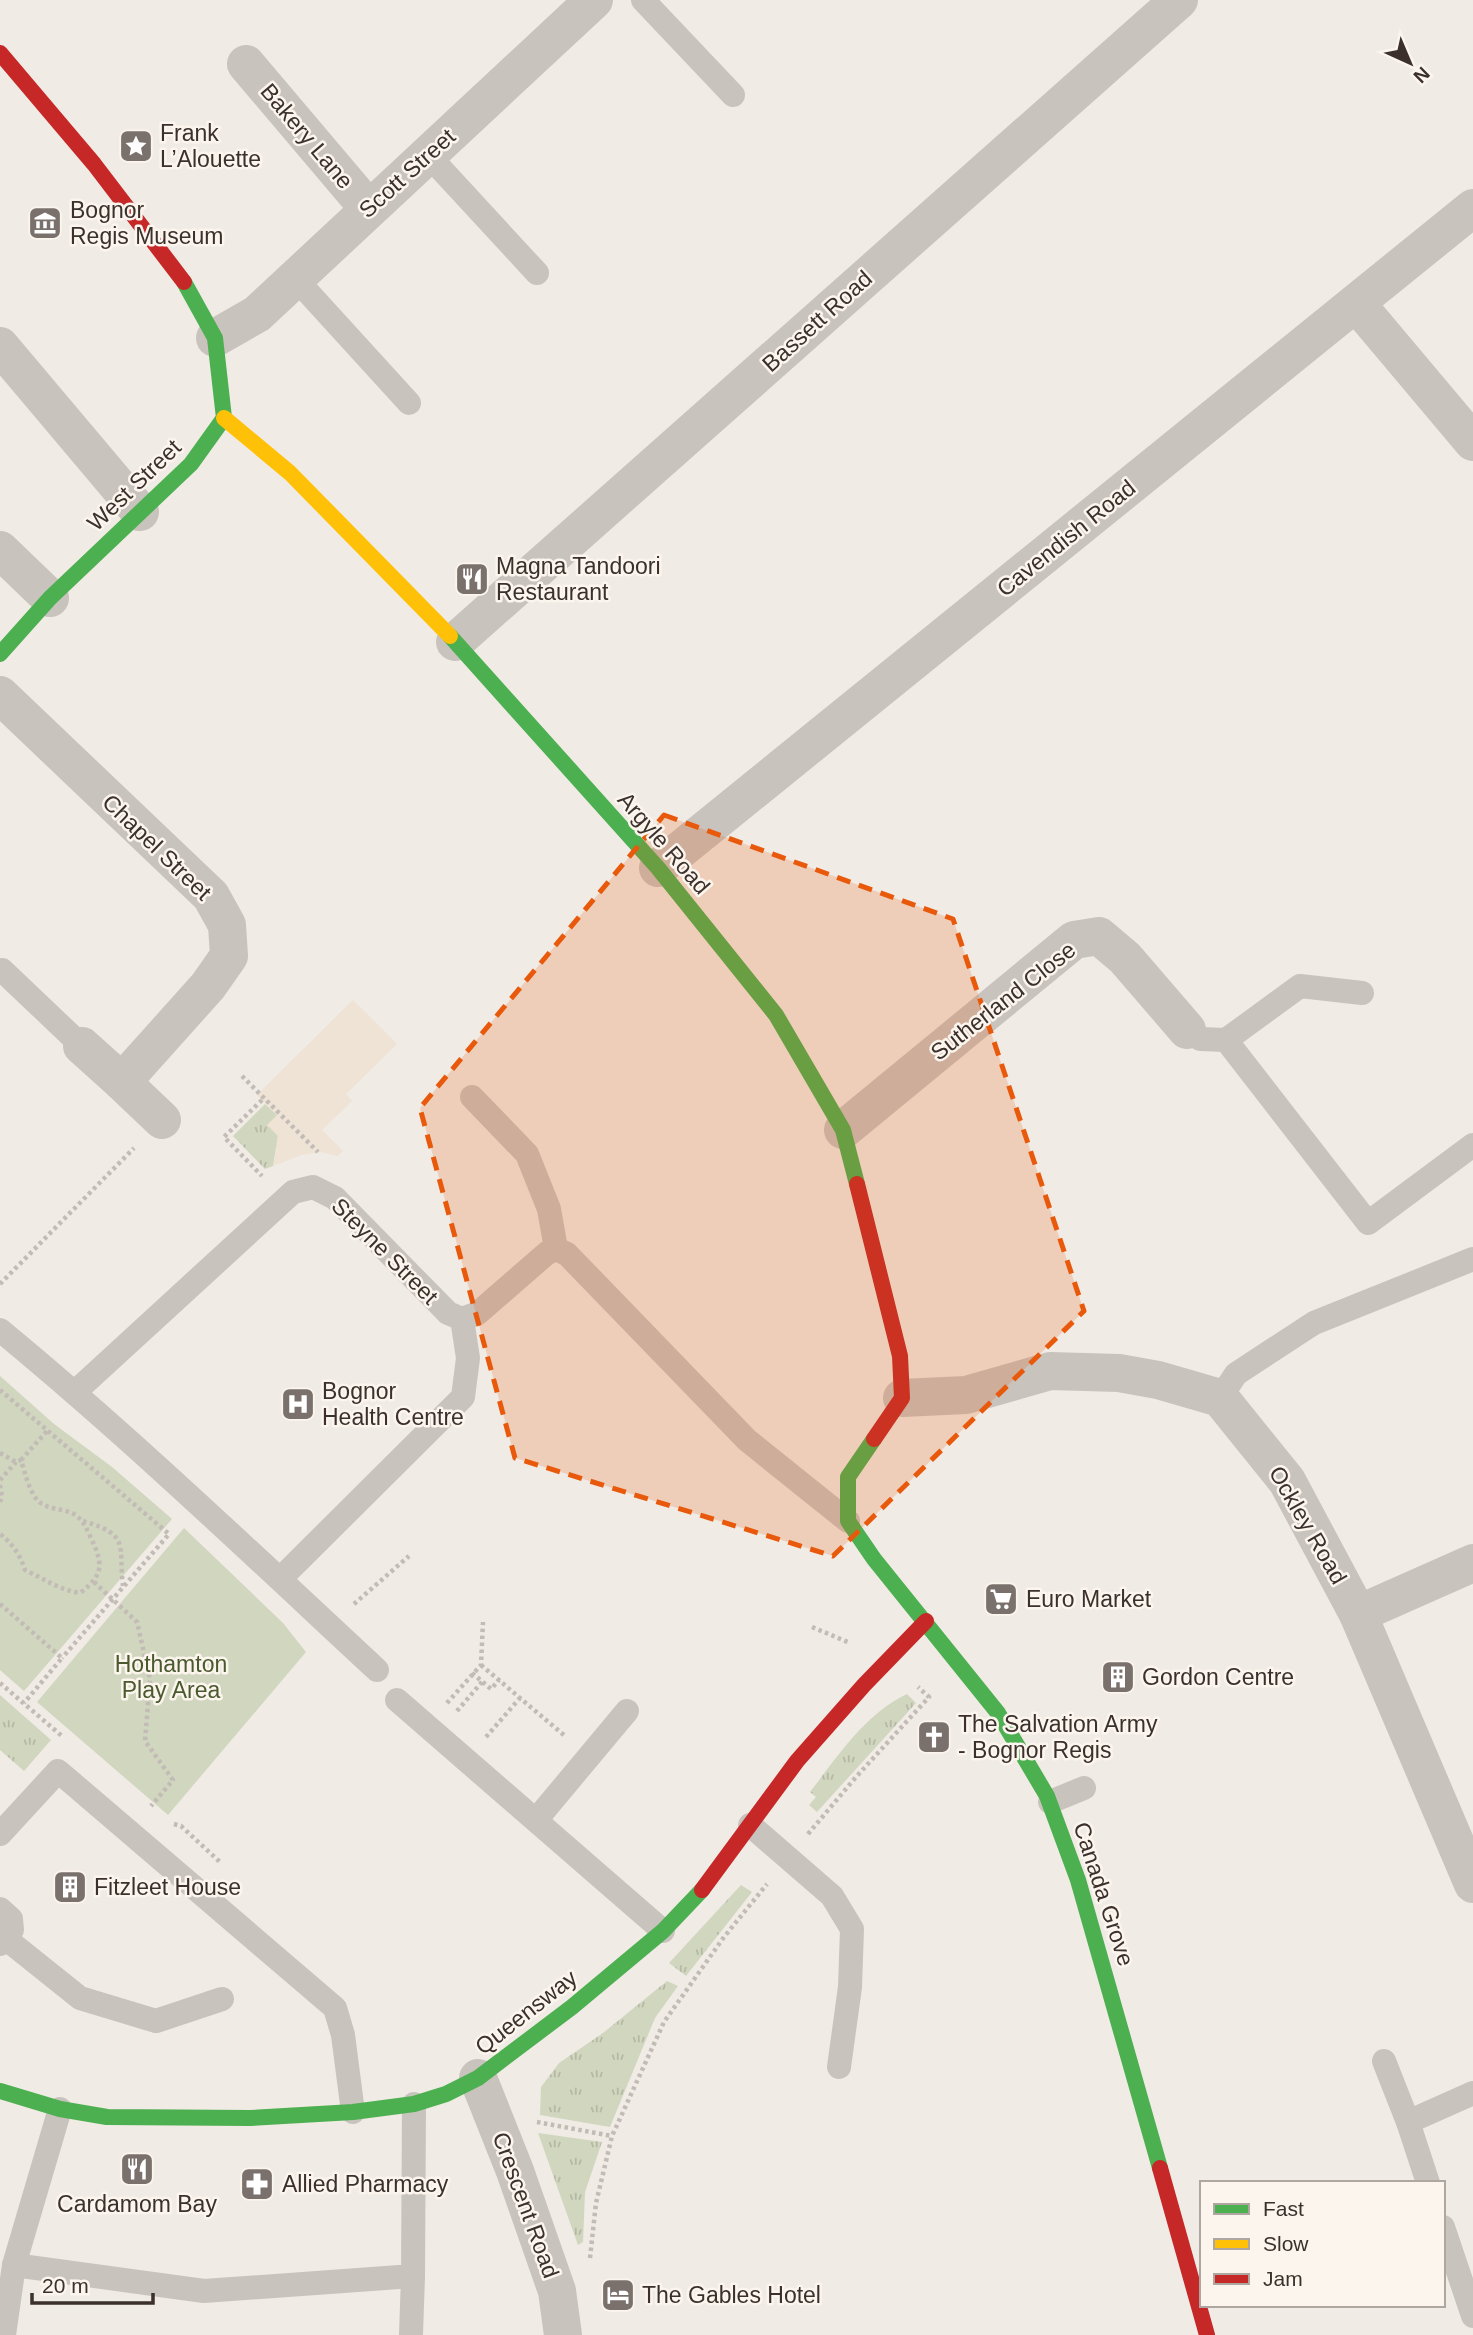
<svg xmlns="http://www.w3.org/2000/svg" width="1473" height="2335" font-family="Arial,sans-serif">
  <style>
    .grass { fill: url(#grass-tufts) }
    .green { fill: #d1d6bf }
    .plaza { fill: #eee3d5 }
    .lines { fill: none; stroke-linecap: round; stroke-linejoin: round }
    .path { stroke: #c2bbb6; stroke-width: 4.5; stroke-dasharray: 3.5 3.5; stroke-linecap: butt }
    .lane { stroke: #c9c3be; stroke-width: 24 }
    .street { stroke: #c9c3be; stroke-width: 38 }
    .fast { stroke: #4caf50; stroke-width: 16 }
    .slow { stroke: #ffc107; stroke-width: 16 }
    .jam { stroke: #c62828; stroke-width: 16 }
    .marked { fill: #e8590c; fill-opacity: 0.2; stroke: #e8590c; stroke-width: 5; stroke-dasharray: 14 9; stroke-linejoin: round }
    .labels { text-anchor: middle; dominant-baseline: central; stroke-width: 5; stroke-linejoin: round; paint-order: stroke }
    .poi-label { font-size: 23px; fill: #3b302b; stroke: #fbf5ee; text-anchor: start }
    .street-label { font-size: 23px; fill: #3b302b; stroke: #fbf5ee }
    .park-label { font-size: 23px; fill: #4a5a2e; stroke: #fbf5ee }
  </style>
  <defs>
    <pattern id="grass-tufts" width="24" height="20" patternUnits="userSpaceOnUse" patternTransform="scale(1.75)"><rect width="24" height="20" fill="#d1d6bf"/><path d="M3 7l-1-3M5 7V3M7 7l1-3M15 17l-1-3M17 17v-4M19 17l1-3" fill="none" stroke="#b4b8a4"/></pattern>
  </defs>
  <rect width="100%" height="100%" fill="#f0ebe5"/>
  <!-- grass -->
  <g class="grass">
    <polygon points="265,1104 277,1115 278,1136 273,1166 265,1169 233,1136"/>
    <path d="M 907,1694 L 916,1703 L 817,1812 L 809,1805 L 816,1797 L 810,1792 C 838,1756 865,1714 907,1694 Z"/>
    <polygon points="0,1695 51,1740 24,1771 0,1750"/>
    <polygon points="741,1885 752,1892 686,1976 669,1963"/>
    <polygon points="667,1981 678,1986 655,2018 610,2127 540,2115 541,2087 559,2063 603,2033"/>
    <polygon points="538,2133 602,2142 585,2192 583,2242 578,2245"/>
  </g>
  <!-- green -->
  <g class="green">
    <polygon points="0,1376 54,1424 112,1467 172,1519 24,1691 0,1670"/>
    <polygon points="184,1528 283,1623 306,1652 168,1815 37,1702"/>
  </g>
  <!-- plaza -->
  <polygon class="plaza" points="353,1000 397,1044 346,1094 352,1101 322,1130 343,1151 337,1156 321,1152 301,1155 273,1166 278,1136 267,1125 277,1115 257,1095"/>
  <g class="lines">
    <!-- path -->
    <g class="path">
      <polyline points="242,1076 318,1152"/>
      <polyline points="262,1100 224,1137 262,1176"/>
      <polyline points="0,1284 134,1148"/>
      <polyline points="0,1390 169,1534 62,1658"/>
      <path d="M 0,1453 L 16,1462 L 21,1460 C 25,1473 29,1491 38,1501 C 48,1510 63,1508 74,1514 C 83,1520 86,1527 90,1536 C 103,1563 105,1574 80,1593 C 60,1590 44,1579 25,1570 C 20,1555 13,1544 0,1534"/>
      <polyline points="21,1460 47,1431"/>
      <polyline points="0,1480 16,1462"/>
      <polyline points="0,1485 2,1497 0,1502"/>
      <path d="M 83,1521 C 131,1535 118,1545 123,1586"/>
      <polyline points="94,1582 137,1622 150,1679 145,1741 173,1780 151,1806"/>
      <polyline points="0,1604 62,1658 24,1703"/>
      <polyline points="354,1604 409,1556"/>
      <polyline points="812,1627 850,1643"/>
      <polyline points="481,1665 565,1736"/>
      <polyline points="472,1673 491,1689 499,1680"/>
      <polyline points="0,1683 63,1737"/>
      <polyline points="447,1703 481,1665 483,1622"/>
      <polyline points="457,1711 482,1682"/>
      <polyline points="486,1737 520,1698"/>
      <polyline points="174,1824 181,1826 220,1862"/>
      <polyline points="808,1834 856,1777 929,1697 918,1687"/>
      <polyline points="537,2122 612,2136"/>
      <polyline points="590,2258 596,2203 612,2136 664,2022 724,1937 767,1884"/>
    </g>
    <!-- lane -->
    <g class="lane">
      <polyline points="643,0 733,95"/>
      <polyline points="429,156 537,273"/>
      <polyline points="295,278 409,403"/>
      <polyline points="2,970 82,1046"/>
      <polyline points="1187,1030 1200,1039 1226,1040 1300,986 1362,993"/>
      <polyline points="1226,1040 1368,1223 1473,1145"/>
      <polyline points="472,1097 527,1154 549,1209 556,1249"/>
      <path d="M 0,1330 C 131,1438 253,1555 377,1670"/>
      <polyline points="75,1392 293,1192 313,1187 335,1198 448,1313 462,1319 478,1313 547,1253 556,1249 567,1254 747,1440 848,1521"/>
      <polyline points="1220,1398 1236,1374 1314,1323 1473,1259"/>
      <polyline points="280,1579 463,1397 468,1358 462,1319"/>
      <polyline points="397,1700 663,1931"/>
      <polyline points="1050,1802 1084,1788"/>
      <polyline points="536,1820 627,1711"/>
      <polyline points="750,1825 832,1896 852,1929 850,1987 839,2067"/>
      <polyline points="0,1834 58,1771 335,2008 343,2035 353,2112"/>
      <polyline points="0,1909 11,1919 12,1930 0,1944"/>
      <polyline points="5,1938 80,1998 156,2021 222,1999"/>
      <polyline points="1384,2061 1408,2122"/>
      <polyline points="60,2109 14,2265 204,2291 413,2276 414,2104"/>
      <polyline points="1428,2183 1408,2122 1473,2093"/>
      <polyline points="1443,2227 1473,2316"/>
      <polyline points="4,2335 14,2265"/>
      <polyline points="411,2335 413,2276"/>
    </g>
    <!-- street -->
    <g class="street">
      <polyline points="246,64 368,208"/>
      <polyline points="1356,303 1473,442"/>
      <polyline points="215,338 257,314 594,0"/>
      <polyline points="0,346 140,512"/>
      <polyline points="0,550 50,598"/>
      <polyline points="455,642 1179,0"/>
      <polyline points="0,695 211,896 227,925 229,956 208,986 122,1082 162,1120"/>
      <polyline points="658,868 1473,208"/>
      <polyline points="82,1046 122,1082"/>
      <polyline points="843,1130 1074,940 1099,936 1125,958 1187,1030"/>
      <polyline points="902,1398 966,1395 1050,1371 1119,1373 1158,1380 1220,1398 1287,1481 1358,1614 1473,1884"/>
      <polyline points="1358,1614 1473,1563"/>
      <polyline points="478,2078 515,2171 557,2291 563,2335"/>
    </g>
    <!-- fast -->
    <g class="fast">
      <polyline points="450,636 658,868 776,1015 843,1130 857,1184"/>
      <polyline points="0,654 50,598 191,464 224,418 215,338 184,282"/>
      <polyline points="874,1439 848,1477 848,1521 874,1559 998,1713 1047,1796 1078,1880 1160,2168"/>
      <polyline points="0,2091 60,2109 107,2117 250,2118 353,2112 414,2104 446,2094 478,2078 572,2007 663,1931 702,1890"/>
    </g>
    <!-- slow -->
    <polyline class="slow" points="224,418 290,473 450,636"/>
    <!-- jam -->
    <g class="jam">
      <polyline points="0,53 94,164 184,282"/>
      <polyline points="857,1184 900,1356 902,1398 874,1439"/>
      <polyline points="702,1890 797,1761 864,1685 926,1621"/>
      <polyline points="1160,2168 1207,2335"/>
    </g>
  </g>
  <!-- marked area -->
  <path class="marked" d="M 664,815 L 953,919 L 1084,1311 L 833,1556 L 515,1458 L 420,1108 Z"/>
  <!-- icons -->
  <defs>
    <g id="sight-square" transform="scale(1.75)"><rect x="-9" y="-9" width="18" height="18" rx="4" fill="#7a716c" stroke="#fbf5ee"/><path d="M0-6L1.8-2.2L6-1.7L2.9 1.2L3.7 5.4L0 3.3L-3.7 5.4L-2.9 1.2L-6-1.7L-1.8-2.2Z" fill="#fff"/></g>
    <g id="museum-square" transform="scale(1.75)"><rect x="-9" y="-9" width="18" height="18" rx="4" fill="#7a716c" stroke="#fbf5ee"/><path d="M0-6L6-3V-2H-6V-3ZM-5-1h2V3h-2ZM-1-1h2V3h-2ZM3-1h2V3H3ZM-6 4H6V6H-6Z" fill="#fff"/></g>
    <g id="restaurant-square" transform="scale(1.75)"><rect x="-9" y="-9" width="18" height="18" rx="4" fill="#7a716c" stroke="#fbf5ee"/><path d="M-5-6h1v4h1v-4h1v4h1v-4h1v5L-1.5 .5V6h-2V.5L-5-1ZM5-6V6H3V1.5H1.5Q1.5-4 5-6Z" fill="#fff"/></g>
    <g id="hospital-square" transform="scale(1.75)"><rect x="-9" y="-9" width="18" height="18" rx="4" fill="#7a716c" stroke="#fbf5ee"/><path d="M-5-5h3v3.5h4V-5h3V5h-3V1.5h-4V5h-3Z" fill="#fff"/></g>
    <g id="supermarket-square" transform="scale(1.75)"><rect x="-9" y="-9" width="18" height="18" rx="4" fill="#7a716c" stroke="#fbf5ee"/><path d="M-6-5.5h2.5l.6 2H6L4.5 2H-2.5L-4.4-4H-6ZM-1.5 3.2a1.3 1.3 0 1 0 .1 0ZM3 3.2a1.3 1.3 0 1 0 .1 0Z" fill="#fff"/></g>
    <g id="building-square" transform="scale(1.75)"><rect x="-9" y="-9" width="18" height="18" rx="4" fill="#7a716c" stroke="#fbf5ee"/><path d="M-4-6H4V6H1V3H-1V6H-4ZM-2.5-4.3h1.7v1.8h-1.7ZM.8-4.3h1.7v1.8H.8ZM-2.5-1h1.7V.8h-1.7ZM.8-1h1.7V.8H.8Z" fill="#fff"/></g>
    <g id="church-square" transform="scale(1.75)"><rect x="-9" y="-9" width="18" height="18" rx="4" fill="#7a716c" stroke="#fbf5ee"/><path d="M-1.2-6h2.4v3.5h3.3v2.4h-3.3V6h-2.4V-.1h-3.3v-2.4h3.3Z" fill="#fff"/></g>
    <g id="pharmacy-square" transform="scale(1.75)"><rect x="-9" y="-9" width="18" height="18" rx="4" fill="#7a716c" stroke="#fbf5ee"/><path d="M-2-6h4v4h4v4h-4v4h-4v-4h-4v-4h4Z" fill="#fff"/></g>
    <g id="hotel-square" transform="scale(1.75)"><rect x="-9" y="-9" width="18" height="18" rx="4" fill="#7a716c" stroke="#fbf5ee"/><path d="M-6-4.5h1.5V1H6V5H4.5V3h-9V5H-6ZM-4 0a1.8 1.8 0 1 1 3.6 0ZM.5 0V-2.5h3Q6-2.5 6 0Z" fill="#fff"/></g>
  </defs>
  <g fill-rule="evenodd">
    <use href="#sight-square" x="136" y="146"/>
    <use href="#museum-square" x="45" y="223"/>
    <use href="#restaurant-square" x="472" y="579"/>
    <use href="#hospital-square" x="298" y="1404"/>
    <use href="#supermarket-square" x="1001" y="1599"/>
    <use href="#building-square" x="1118" y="1677"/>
    <use href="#church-square" x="934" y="1737"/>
    <use href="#building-square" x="70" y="1887"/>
    <use href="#restaurant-square" x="137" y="2169"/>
    <use href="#pharmacy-square" x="257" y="2184"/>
    <use href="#hotel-square" x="618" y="2295"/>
  </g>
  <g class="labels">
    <!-- poi labels -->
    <g class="poi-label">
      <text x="160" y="133">Frank<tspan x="160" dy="26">L’Alouette</tspan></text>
      <text x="70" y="210">Bognor<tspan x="70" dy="26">Regis Museum</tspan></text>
      <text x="496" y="566">Magna Tandoori<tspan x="496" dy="26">Restaurant</tspan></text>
      <text x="322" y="1391">Bognor<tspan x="322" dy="26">Health Centre</tspan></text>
      <text x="1026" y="1599">Euro Market</text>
      <text x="1142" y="1677">Gordon Centre</text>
      <text x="958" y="1724">The Salvation Army<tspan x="958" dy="26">- Bognor Regis</tspan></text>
      <text x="94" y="1887">Fitzleet House</text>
      <text x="282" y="2184">Allied Pharmacy</text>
      <text x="137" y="2204" text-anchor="middle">Cardamom Bay</text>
      <text x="642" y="2295">The Gables Hotel</text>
    </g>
    <!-- street labels -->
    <g class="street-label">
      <text transform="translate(307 136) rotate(50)">Bakery Lane</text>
      <text transform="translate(407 173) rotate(-42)">Scott Street</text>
      <text transform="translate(817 321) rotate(-42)">Bassett Road</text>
      <text transform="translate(134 485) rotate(-44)">West Street</text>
      <text transform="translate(1066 538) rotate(-39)">Cavendish Road</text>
      <text transform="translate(664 843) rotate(49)">Argyle Road</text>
      <text transform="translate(157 847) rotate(44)">Chapel Street</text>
      <text transform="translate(1003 1001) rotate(-38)">Sutherland Close</text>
      <text transform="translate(385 1251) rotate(45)">Steyne Street</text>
      <text transform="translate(1308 1525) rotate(60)">Ockley Road</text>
      <text transform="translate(1104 1894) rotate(72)">Canada Grove</text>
      <text transform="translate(526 2012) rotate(-38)">Queensway</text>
      <text transform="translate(526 2205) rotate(70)">Crescent Road</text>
    </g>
    <!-- park labels -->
    <g class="park-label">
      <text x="171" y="1664">Hothamton<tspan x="171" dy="26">Play Area</tspan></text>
    </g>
  </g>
  <!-- legend -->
  <rect x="1200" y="2181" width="245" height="126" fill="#fbf5ee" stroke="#aea6a0" stroke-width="2"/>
  <rect x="1214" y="2204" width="35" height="10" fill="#4caf50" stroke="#aea6a0" stroke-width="2"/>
  <text x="1263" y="2216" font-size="21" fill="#3b302b">Fast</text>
  <rect x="1214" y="2239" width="35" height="10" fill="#ffc107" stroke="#aea6a0" stroke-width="2"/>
  <text x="1263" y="2251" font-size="21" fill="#3b302b">Slow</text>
  <rect x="1214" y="2274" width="35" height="10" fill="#c62828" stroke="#aea6a0" stroke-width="2"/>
  <text x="1263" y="2286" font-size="21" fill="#3b302b">Jam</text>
  <!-- north arrow -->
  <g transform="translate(1410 63) rotate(136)" stroke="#fbf5ee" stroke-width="5" paint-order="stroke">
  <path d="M0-5L12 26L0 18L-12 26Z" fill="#3b302b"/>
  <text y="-10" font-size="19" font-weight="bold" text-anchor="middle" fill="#3b302b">N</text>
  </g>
  <!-- scale -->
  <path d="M32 2293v10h121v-10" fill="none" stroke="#3b302b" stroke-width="3.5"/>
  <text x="42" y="2293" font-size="21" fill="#3b302b" stroke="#fbf5ee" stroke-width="5" paint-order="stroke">20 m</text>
</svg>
